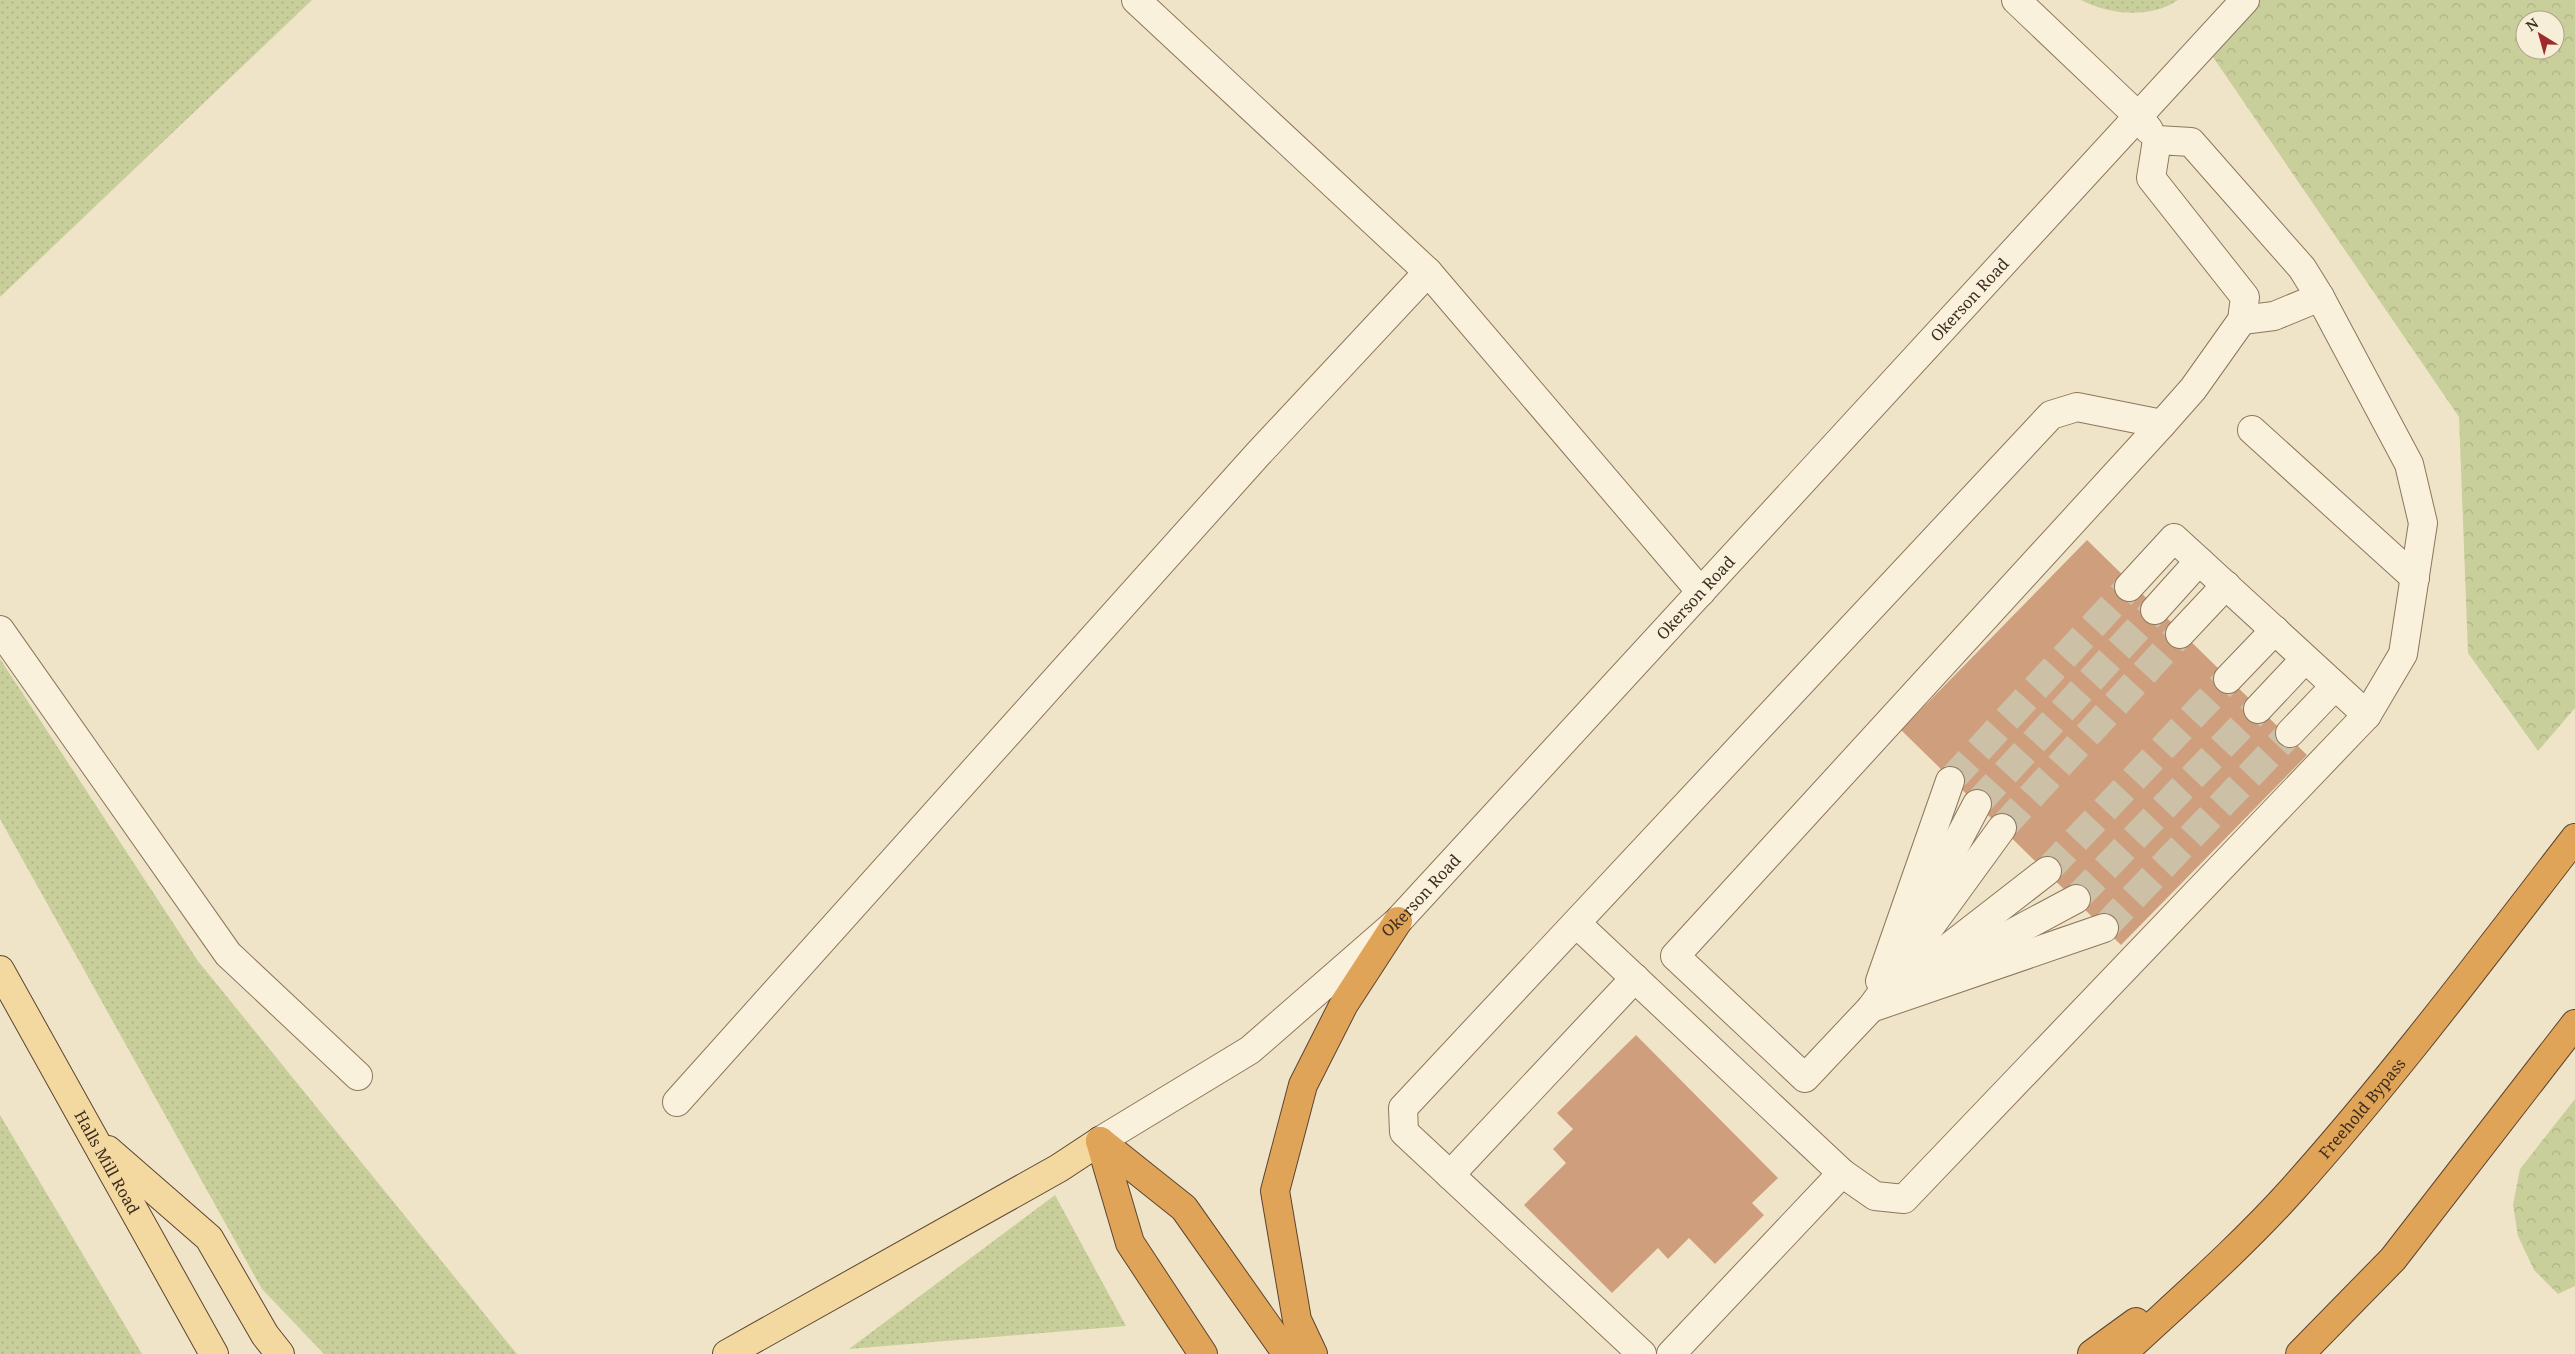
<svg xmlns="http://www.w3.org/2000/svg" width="2575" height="1354" font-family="'Noto Serif',serif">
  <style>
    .grass { fill: url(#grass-dots) }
    .forest { fill: url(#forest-crowns); fill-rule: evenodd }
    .building { fill: #cf9f7d }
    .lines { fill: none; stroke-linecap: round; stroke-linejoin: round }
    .minor-tunnel { stroke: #ccc0a6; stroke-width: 28; stroke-dasharray: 28 14; stroke-linecap: butt }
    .minor-casing { stroke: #8d765c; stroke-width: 30 }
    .major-casing { stroke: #5b4430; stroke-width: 30 }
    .highway-casing { stroke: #5b4430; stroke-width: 30 }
    .minor { stroke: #faf1dc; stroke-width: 28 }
    .major { stroke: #f3d9a0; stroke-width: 28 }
    .highway { stroke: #e0a458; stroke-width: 28 }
    .labels { text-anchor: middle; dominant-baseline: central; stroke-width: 4; stroke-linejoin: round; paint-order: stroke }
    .street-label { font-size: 16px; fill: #3d2e20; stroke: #f7eed8 }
  </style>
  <defs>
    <pattern id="grass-dots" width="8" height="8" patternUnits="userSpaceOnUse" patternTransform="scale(1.25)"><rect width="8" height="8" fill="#c9cf9b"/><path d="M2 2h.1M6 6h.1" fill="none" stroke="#aeb285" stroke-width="1.8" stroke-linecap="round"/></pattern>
    <pattern id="forest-crowns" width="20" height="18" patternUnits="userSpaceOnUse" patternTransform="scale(1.25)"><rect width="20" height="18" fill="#c9cf9b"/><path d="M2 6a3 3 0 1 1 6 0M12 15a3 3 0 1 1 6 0" fill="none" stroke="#aeb285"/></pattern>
  </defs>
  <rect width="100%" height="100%" fill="#f0e4c8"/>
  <!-- grass -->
  <g class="grass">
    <polygon points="0,0 312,0 0,297"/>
    <path d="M 2081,0 L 2178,0 C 2151,19 2109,15 2081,0 Z"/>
    <polygon points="0,659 198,961 517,1354 324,1354 262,1289 0,819"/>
    <polygon points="0,1115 142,1354 0,1354"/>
    <polygon points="1055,1195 1126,1326 849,1349"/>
  </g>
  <!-- forest -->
  <g class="forest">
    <path d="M 2235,0 L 2575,0 L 2575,708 L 2538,751 L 2468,653 L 2459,417 L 2202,41 ZM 2525,20 L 2555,20 L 2555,50 L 2525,50 Z"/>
    <polygon points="2575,1099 2575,1286 2558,1294 2534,1270 2518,1236 2513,1205 2520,1169"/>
  </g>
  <!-- building -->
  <g class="building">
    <polygon points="2087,540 2307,755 2121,945 1901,730"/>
    <polygon points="1636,1035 1778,1178 1752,1203 1764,1215 1715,1264 1689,1238 1668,1259 1658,1248 1612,1293 1524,1205 1566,1163 1553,1149 1573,1129 1557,1113"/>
  </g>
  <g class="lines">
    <!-- minor-tunnel -->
    <g class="minor-tunnel">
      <polyline points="1950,781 2129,587"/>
      <polyline points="1977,804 2155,610"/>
      <polyline points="2002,828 2180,634"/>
      <polyline points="2047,871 2228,679"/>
      <polyline points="2076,899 2258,709"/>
      <polyline points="2104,928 2290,733"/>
    </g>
    <!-- minor casing -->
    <g class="minor-casing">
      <g id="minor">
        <polyline points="1136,0 1428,272"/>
        <polyline points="2016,0 2138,116 2149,130"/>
        <polyline points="2242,320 2274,316 2320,297"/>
        <polyline points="2252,430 2415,578"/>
        <polyline points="2129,587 2174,538 2367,715"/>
        <polyline points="2155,610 2199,561"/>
        <polyline points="0,630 228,954 358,1076"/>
        <polyline points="2180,634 2226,585"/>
        <polyline points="2228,679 2275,630"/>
        <polyline points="2258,709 2305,659"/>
        <polyline points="2290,733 2335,686"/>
        <polyline points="2002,828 1871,1008 1805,1078 1675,956 2162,424"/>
        <polyline points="1917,918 1977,804"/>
        <polyline points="1576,923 1842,1173 1875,1196 1904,1199 2367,715 2403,654 2423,523 2409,464 2320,297 2302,268 2191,142 2157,140 2151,178 2245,297 2242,320 2193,389 2162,424 2077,407 2051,415 1403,1108 1404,1132 1642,1354"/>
        <polyline points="1947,968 2076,899"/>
        <polyline points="1880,981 1950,781"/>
        <polyline points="1895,989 2047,871"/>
        <polyline points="1871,1008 2104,928"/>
        <polyline points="677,1102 1258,454 1428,272 1701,592"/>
        <path id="s1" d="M 1100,1141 L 1250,1050 L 1398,921 L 2245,0"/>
        <polyline points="1450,1175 1635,978"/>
        <polyline points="1671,1354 1842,1173"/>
      </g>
    </g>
    <!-- major casing -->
    <g class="major-casing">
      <g id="major">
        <path id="s2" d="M 0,970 L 214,1354"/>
        <polyline points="108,1150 209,1238 265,1335 280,1354"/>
        <polyline points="727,1354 1059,1168 1100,1141"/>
      </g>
    </g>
    <!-- highway casing -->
    <g class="highway-casing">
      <g id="highway">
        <polyline points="1100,1141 1184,1208 1287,1354"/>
        <polyline points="1100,1141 1130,1243 1203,1354"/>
        <polyline points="1313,1354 1297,1320 1275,1191 1303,1085 1344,1004 1398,921"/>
        <polyline points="2092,1354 2136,1322"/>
        <path id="s3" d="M 2122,1354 C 2180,1300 2240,1248 2293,1189 C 2393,1077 2483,957 2575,838"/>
        <polyline points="2300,1354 2393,1259 2575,1024"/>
      </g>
    </g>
    <!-- minor -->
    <use href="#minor" class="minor"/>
    <!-- major -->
    <use href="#major" class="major"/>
    <!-- highway -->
    <use href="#highway" class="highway"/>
  </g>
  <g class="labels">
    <!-- street labels -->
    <g class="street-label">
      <text stroke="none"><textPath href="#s1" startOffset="1216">Okerson Road</textPath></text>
      <text stroke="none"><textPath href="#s1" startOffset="811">Okerson Road</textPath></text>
      <text stroke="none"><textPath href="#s1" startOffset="406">Okerson Road</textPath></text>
      <text stroke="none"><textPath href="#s3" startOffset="344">Freehold Bypass</textPath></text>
      <text stroke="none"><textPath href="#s2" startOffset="220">Halls Mill Road</textPath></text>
    </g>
  </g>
  <!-- north arrow -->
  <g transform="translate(2540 35) rotate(323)"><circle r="24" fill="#f7eed8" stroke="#ada18e"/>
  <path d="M0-4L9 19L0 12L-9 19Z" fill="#9e2a2b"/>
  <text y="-8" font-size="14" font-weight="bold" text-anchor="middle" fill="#3d2e20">N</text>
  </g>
</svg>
